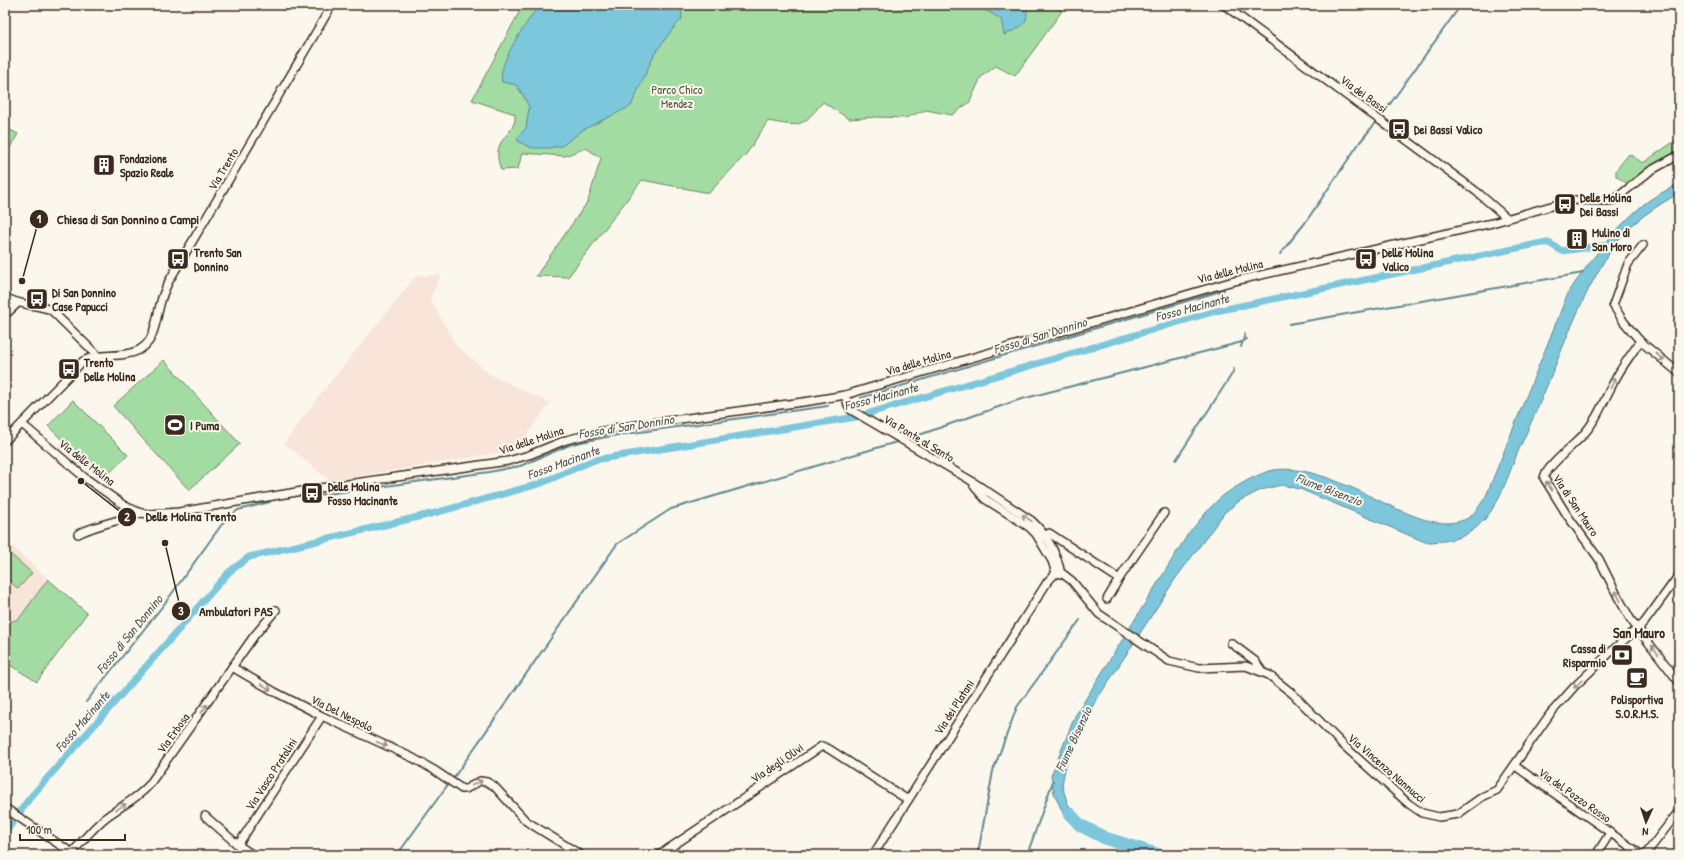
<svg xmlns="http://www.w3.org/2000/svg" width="1684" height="860" font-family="'Patrick Hand',sans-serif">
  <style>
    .built { fill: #f9e4da }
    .green { fill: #a3dca2; stroke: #6f8360 }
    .water { fill: #7bc7db; stroke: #61888f }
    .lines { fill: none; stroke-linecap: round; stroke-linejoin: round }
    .stream { stroke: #61888f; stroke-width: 2 }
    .canal { stroke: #7bc7db; stroke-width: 7 }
    .river { stroke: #7bc7db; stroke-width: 13 }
    .street-casing { stroke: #3b2a1e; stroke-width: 10 }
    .street { stroke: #fbf7ec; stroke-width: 7 }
    .oneway { stroke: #9b9085 }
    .labels { text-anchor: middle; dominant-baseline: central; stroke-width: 4; stroke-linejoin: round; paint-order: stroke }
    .park-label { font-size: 12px; fill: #55563f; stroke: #fbf7ec }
    .street-label { font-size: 12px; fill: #3b2a1e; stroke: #fbf7ec }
    .poi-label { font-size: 12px; font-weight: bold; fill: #3b2a1e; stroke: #fbf7ec; text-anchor: start }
    .water-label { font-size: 13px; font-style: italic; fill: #4e5957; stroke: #fbf7ec }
    .quarter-label { font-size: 14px; font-weight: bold; fill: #3b2a1e; stroke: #fbf7ec }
    .leader { fill: none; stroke: #3b2a1e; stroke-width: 1.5 }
    .callout-dot { fill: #3b2a1e; stroke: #fbf7ec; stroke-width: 1.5 }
    .mark-label { font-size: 12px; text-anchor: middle; font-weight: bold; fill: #fff }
    .callout-label { font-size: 13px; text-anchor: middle; font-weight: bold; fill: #3b2a1e; stroke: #fbf7ec; stroke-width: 4; stroke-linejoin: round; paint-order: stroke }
  </style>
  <rect width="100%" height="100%" fill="#fbf7ec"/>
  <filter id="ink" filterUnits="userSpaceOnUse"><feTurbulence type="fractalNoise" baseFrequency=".025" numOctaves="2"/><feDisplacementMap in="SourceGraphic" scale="8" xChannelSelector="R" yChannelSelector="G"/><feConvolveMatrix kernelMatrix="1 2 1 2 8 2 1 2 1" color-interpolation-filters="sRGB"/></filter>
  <g filter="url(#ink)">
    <!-- built -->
    <g class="built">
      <polygon points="441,275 430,299 456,345 491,375 550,403 516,450 330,481 284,443 319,396 416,276"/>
      <polygon points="10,544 48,579 18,620 11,621 5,634 5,545"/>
    </g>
    <!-- green -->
    <g class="green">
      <path d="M 523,5 L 1052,5 L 1062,11 L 1015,76 L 996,66 L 981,77 L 970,102 L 952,115 L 926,110 L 905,118 L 877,117 L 849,119 L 823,102 C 801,128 801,127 768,121 L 747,153 L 709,193 L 642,180 L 568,277 L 536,276 L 588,201 L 601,158 L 586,148 L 565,156 L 522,153 L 518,169 L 501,170 C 499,164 497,158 498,151 C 500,136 517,131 515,114 L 472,100 Z"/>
      <polygon points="5,127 18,134 5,156"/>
      <polygon points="1679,138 1679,150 1626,183 1616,176 1616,170 1629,154 1643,163"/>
      <polygon points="164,360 240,444 189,490 113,406"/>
      <polygon points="73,400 128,455 102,480 48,426"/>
      <polygon points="8,552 32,573 18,589 5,577 5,556"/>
      <path d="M 48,579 L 87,613 L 37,682 L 5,662 C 5,652 2,625 12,621 C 14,620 16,620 18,620 Z"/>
    </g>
    <!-- water -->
    <g class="water">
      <path d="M 539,5 L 681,5 L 682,19 L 675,26 L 655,53 L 631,106 L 583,130 L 562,146 L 548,148 L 532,148 L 519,142 L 517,138 L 526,128 L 529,107 L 523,95 L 516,85 L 502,82 C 496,64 528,21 539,5 Z"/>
      <path d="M 983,5 L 1026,5 C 1030,25 1021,27 1004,35 L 1001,19 L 987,11 L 980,10 Z"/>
      <path d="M 1679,183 L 1679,193 C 1656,207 1632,221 1616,243 C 1588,283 1571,327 1553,371 C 1542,399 1529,427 1517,454 C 1507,478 1498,509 1478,526 C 1463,540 1445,542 1425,542 L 1300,489 L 1281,485 L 1261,490 L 1241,500 L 1225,512 L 1176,578 L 1079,727 L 1065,769 L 1062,785 L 1067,802 L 1074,814 L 1085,823 L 1077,829 L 1062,811 L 1054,793 L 1051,776 L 1075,716 L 1188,534 C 1198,523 1207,510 1218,500 C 1228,490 1260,472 1274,470 C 1312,464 1362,493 1397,509 C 1419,518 1440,528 1464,520 C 1474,516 1480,505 1486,496 L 1568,293 C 1590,261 1614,229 1644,204 C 1654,196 1668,190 1679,183 Z"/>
    </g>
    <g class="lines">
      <!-- stream -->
      <g class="stream">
        <polyline points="1380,118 1461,5"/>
        <polyline points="1280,254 1305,223 1360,142 1377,121"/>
        <polyline points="1289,324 1583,273"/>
        <polyline points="1241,347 1245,334"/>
        <polyline points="861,398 1224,290"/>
        <polyline points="905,440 1018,400 1242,342 1247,339"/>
        <polyline points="1176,460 1232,374 1234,369"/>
        <polyline points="312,496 489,472 520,466 572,444 611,436 828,406"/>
        <polyline points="86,702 165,603 225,520 238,510 270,502"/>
        <polyline points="452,780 617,544 671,509 900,441"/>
        <polyline points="397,855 449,783"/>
        <polyline points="976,855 979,848 993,771 1017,707 1080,620"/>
        <polyline points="1027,855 1053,781"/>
      </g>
      <!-- canal -->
      <g class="canal">
        <polyline points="184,623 229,572 249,557 431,514 539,484 594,460 856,417 1216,311 1542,243 1549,243 1562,251 1607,245"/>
        <polyline points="5,833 29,799 181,627"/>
      </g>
      <!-- river -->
      <polyline class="river" points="1070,814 1080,825 1105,838 1159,855"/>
      <!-- street casing -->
      <g class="street-casing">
        <g id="street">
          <polyline points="1224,5 1477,192 1507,218"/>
          <polyline points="1643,245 1628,264 1613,305 1624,322 1640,341 1679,373"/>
          <path d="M 5,297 C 19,306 36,304 51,310 L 98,356"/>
          <polyline points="5,315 18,303"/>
          <path d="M 1640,341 C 1632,354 1622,366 1615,380 C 1604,399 1598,419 1583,435 C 1575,444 1545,468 1544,478 L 1567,515 L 1599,559 L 1618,597 L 1631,620 L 1679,682"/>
          <path d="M 845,395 L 848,405 L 851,410 L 970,480 L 1032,521 C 1047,535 1057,554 1061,574"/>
          <polyline points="22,424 84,477 125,506 141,513 150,514 179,512 320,488 508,461 529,455 566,440 615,428 810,401 845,395 1230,282 1492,223 1572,200 1608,201 1614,200 1650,171 1679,155"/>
          <path d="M 5,441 L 83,361 C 97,353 112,357 126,354 C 155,350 154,327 160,305 C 162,296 165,289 169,281 L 332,5"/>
          <polyline points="974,486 985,499 1029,527 1036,534 1052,561 1056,573"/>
          <path d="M 78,534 C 98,524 120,521 141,513"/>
          <polyline points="1042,538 1049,533 1119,579 1107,599"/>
          <polyline points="1056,573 1063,574 1072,581 1099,614 1169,661 1199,668 1246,666 1269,675 1293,694 1342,744 1409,804 1422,813 1439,817 1458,814 1482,797 1497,790 1550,714 1575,686 1616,647 1644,623 1679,575"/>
          <polyline points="1119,579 1164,513"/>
          <polyline points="1231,643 1255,661 1262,671"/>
          <polyline points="232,667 275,692 322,716 413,758 434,770 462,789 466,789 480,781 487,782 494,786 526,821 581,855"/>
          <polyline points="1515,766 1642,855"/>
          <polyline points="5,808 75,855"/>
          <polyline points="205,816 238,845"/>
          <path d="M 72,853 C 84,839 95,825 109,815 C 123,805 138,798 149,785 L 254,636 L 276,610"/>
          <polyline points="253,855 238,845 322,716"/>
          <polyline points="659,855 822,746 829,749 908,800"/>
          <polyline points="873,855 1048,581 1056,573"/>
          <polyline points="1596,855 1610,833"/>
          <polyline points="1645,855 1679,811"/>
        </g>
      </g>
      <!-- street -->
      <use href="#street" class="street"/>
    </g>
    <!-- one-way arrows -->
    <defs><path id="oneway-shaft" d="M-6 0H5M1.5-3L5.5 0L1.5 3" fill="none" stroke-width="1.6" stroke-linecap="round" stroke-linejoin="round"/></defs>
    <g class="oneway">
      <use href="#oneway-shaft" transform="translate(1660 357) rotate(40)"/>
      <use href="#oneway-shaft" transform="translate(1613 383) rotate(-64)"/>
      <use href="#oneway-shaft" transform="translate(1549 486) rotate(-123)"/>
      <use href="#oneway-shaft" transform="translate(1027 518) rotate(-146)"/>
      <use href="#oneway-shaft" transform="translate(1618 596) rotate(-118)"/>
      <use href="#oneway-shaft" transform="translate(1655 650) rotate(-126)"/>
      <use href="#oneway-shaft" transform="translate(1578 684) rotate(135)"/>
      <use href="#oneway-shaft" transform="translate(266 687) rotate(31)"/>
      <use href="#oneway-shaft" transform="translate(204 709) rotate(-55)"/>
      <use href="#oneway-shaft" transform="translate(382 744) rotate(23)"/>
      <use href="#oneway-shaft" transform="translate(477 783) rotate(-25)"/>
      <use href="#oneway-shaft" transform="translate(121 807) rotate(-32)"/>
    </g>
  </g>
  <!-- icons -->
  <defs>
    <g id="bus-square" transform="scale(1.15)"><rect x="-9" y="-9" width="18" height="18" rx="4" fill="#3b2a1e" stroke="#fbf7ec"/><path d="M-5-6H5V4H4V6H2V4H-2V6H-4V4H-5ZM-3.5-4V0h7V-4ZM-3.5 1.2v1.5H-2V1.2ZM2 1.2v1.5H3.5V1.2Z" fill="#fff"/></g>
    <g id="building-square" transform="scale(1.15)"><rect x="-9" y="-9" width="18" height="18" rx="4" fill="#3b2a1e" stroke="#fbf7ec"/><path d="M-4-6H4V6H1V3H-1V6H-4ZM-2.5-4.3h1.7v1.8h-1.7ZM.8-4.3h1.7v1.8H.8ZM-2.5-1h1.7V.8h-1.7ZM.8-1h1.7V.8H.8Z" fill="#fff"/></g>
    <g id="stadium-square" transform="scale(1.15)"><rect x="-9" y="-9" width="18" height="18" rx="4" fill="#3b2a1e" stroke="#fbf7ec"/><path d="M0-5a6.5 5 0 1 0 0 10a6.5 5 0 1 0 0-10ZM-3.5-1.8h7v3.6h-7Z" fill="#fff"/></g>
    <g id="bank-square" transform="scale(1.15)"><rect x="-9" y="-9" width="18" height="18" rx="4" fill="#3b2a1e" stroke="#fbf7ec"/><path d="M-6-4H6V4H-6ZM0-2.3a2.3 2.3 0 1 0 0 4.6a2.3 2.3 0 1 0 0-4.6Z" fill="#fff"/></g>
    <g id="cafe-square" transform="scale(1.15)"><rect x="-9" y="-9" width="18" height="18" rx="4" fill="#3b2a1e" stroke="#fbf7ec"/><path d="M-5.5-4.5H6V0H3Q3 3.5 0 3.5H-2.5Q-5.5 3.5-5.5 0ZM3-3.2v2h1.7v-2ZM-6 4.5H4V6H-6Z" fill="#fff"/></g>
  </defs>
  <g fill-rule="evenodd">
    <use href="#bus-square" x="1399" y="129"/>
    <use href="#building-square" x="104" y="165"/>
    <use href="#bus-square" x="1565" y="204"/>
    <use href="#building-square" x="1577" y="239"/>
    <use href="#bus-square" x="178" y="259"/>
    <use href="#bus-square" x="1366" y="259"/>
    <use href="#bus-square" x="37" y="299"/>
    <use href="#bus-square" x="69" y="369"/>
    <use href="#stadium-square" x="175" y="425"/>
    <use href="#bus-square" x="312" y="493"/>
    <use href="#bank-square" x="1622" y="655"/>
    <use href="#cafe-square" x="1637" y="678"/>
  </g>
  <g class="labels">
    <!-- park labels -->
    <g class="park-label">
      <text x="677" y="89">Parco Chico<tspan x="677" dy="14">Mendez</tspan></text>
    </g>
    <!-- street labels -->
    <g class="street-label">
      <text transform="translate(1364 94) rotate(36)">Via dei Bassi</text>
      <text transform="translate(223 169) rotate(-59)">Via Trento</text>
      <text transform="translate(1230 271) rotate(-14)">Via delle Molina</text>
      <text transform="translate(918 362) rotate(-16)">Via delle Molina</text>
      <text transform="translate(919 438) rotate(31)">Via Ponte al Santo</text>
      <text transform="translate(531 440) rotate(-18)">Via delle Molina</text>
      <text transform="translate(87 462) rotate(38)">Via delle Molina</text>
      <text transform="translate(1576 505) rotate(56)">Via di San Mauro</text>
      <text transform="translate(954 707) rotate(-57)">Via dei Platani</text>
      <text transform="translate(342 713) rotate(26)">Via Del Nespolo</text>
      <text transform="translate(173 733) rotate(-54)">Via Erbosa</text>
      <text transform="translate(777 763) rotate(-34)">Via degli Olivi</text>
      <text transform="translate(1387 768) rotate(41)">Via Vincenzo Nannucci</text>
      <text transform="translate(271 774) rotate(-57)">Via Vasco Pratolini</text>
      <text transform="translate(1575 795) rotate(35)">Via del Pozzo Rosso</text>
    </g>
    <!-- poi labels -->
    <g class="poi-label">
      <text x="1414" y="129">Dei Bassi Valico</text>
      <text x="120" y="158">Fondazione<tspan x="120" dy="14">Spazio Reale</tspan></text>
      <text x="1580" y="197">Delle Molina<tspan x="1580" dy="14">Dei Bassi</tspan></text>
      <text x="1592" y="232">Mulino di<tspan x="1592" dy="14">San Moro</tspan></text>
      <text x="194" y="252">Trento San<tspan x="194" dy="14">Donnino</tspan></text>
      <text x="1382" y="252">Delle Molina<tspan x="1382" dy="14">Valico</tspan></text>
      <text x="52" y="292">Di San Donnino<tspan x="52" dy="14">Case Papucci</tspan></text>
      <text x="84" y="362">Trento<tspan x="84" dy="14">Delle Molina</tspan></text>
      <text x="190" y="425">I Puma</text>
      <text x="328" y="486">Delle Molina<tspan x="328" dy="14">Fosso Macinante</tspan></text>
      <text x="1606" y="648" text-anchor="end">Cassa di<tspan x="1606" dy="14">Risparmio</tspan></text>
      <text x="1637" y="699" text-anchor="middle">Polisportiva<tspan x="1637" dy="14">S.O.R.M.S.</tspan></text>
    </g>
    <!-- water labels -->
    <g class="water-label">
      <text transform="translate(1192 307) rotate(-15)">Fosso Macinante</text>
      <text transform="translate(1040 335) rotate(-17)">Fosso di San Donnino</text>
      <text transform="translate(881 396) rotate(-15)">Fosso Macinante</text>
      <text transform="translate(626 426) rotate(-9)">Fosso di San Donnino</text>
      <text transform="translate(563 462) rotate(-20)">Fosso Macinante</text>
      <text transform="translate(1329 489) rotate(21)">Fiume Bisenzio</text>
      <text transform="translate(129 634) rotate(-51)">Fosso di San Donnino</text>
      <text transform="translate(82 721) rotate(-49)">Fosso Macinante</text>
      <text transform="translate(1073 739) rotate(-65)">Fiume Bisenzio</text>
    </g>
    <!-- quarter labels -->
    <g class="quarter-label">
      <text x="1639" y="632">San Mauro</text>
    </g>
  </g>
  <!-- callouts -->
  <path class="leader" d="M22 281L39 219M81 481L127 517M165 543L181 611"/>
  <g class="callout-dot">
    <circle cx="22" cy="281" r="4"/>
    <circle cx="81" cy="481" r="4"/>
    <circle cx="165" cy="543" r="4"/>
    <circle cx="39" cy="219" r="10"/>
    <circle cx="127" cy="517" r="10"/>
    <circle cx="181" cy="611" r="10"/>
  </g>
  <g class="mark-label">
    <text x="39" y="223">1</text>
    <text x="127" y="521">2</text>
    <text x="181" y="615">3</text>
  </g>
  <g class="callout-label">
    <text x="128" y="224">Chiesa di San Donnino a Campi</text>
    <text x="191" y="521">Delle Molina Trento</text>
    <text x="236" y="616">Ambulatori PAS</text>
  </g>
  <!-- margin -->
  <rect width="1684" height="860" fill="none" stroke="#fbf7ec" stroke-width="20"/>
  <rect x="10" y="10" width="1664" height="840" fill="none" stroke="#3b2a1e" stroke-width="1.5" filter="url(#ink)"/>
  <!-- north arrow -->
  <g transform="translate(1646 822) rotate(183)" stroke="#fbf7ec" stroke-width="3" paint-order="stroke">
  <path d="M0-3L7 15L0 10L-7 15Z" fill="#3b2a1e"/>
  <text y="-6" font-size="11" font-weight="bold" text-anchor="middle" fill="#3b2a1e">N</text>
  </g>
  <!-- scale -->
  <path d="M20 834v6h105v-6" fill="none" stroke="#3b2a1e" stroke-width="2"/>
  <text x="26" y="834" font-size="12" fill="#3b2a1e" stroke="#fbf7ec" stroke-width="3" paint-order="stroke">100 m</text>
</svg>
